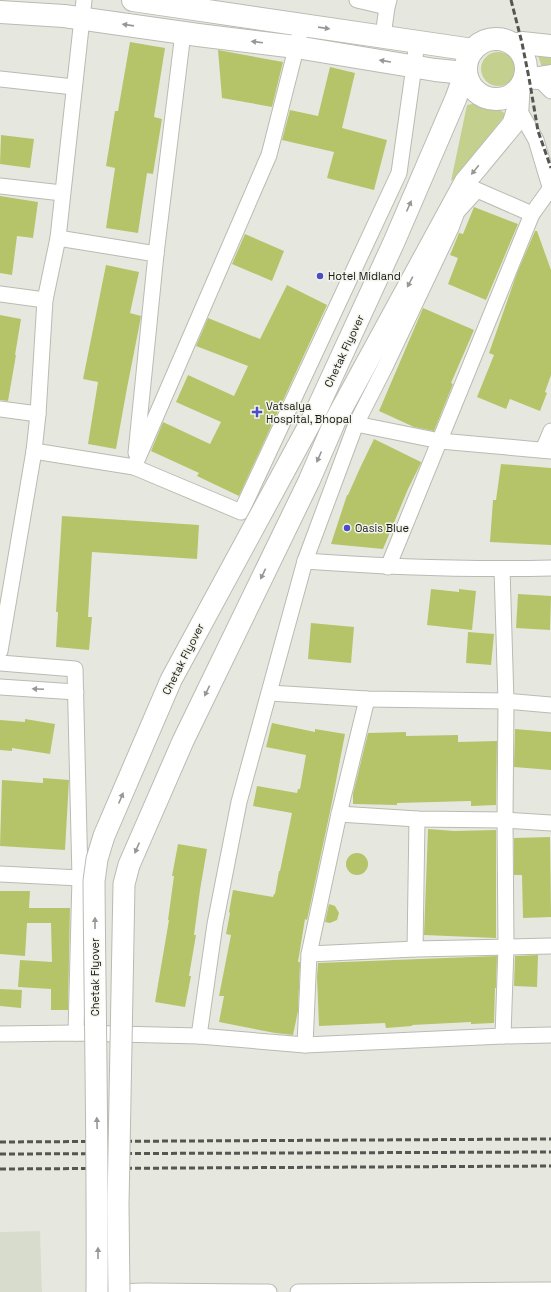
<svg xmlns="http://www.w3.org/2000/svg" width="551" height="1292" font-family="'Space Grotesk',sans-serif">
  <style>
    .built { fill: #d8dccc }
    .green { fill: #c3d08e }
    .building { fill: #b5c468 }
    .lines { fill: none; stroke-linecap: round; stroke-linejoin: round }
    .minor-casing { stroke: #b9bbb2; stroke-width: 17 }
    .secondary-casing { stroke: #b9bbb2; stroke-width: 23 }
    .primary-casing { stroke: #b9bbb2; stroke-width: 24 }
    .minor { stroke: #fff; stroke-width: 15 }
    .secondary { stroke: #fff; stroke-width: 21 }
    .primary { stroke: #fff; stroke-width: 22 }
    .rail { stroke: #555651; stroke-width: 3; stroke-dasharray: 6 3; stroke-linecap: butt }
    .secondary-bridge-casing { stroke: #b9bbb2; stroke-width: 23; stroke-linecap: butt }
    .secondary-bridge { stroke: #fff; stroke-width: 21 }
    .oneway { fill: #979795 }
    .poi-dot { fill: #484ec4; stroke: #f3f5ec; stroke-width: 1.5 }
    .labels { text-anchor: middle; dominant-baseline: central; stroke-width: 3; stroke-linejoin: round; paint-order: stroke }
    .poi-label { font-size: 11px; fill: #171714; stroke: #f3f5ec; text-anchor: start }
    .street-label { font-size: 11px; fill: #171714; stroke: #f3f5ec }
  </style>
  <rect width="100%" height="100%" fill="#e6e8df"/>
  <!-- built -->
  <polygon class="built" points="40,1231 42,1292 0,1292 0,1232"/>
  <!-- green -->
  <g class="green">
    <polygon points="551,43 551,70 544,73 537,53"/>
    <circle cx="498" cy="69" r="17"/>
    <polygon points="477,103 490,104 506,114 457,177 451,181 467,105"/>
  </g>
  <!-- building -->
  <g class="building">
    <polygon points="130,42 165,48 154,117 162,119 153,174 147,173 138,233 106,228 115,168 106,166 115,111 118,111"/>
    <polygon points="218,50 283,62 272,107 222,98"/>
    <polygon points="330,67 355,73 342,128 387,140 374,190 327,178 334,152 282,140 290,110 318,116"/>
    <polygon points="1,135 34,139 30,168 0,164"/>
    <polygon points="0,196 38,202 33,238 17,236 12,275 0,273"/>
    <polygon points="474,207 518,224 486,300 448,284 458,258 450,255 459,233 463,234"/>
    <polygon points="535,231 537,231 551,270 551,375 545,392 547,393 540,411 510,399 506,409 477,397 494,355 489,353 517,273"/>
    <polygon points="245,234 284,251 272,281 232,264"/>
    <polygon points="106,265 139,272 130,313 141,316 140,322 127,388 116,449 88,444 98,382 83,379"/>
    <polygon points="287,285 327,305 239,496 197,476 199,473 151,451 163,422 210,444 221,422 176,402 188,375 234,396 248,366 196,346 208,318 260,339"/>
    <polygon points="423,308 474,330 451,383 453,384 434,431 414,427 379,411"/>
    <polygon points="0,315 21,319 15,355 16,355 8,401 0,400"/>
    <polygon points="374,439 421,462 421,463 408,489 383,549 331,544 347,495 348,495 360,468"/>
    <polygon points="501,464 551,468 551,545 490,542 493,500 496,500"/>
    <polygon points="62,516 199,525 197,559 92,552 88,617 92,617 89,650 56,647 58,612 56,612"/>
    <polygon points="431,589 459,592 459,589 476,591 472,630 427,625"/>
    <polygon points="518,594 551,596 550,630 516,628"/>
    <polygon points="311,623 354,627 351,663 308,659"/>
    <polygon points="468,632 494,634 491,665 466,663"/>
    <polygon points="25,719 55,724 50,754 12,748 12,751 0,750 0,720 25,722"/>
    <polygon points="272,723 315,732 315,729 345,734 331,807 307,920 305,919 298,962 300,962 298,1011 293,1035 275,1033 219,1022 224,996 219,996 231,935 226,934 230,913 229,912 233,890 273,897 274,894 275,894 279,871 280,871 292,813 253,806 257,786 297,793 298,789 300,789 306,755 266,747"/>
    <polygon points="515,729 551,732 551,770 514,767"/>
    <polygon points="406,732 406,736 458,735 458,742 497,741 496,805 471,806 471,801 397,803 397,805 353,804 353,794 368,733"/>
    <polygon points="43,778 69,780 65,850 0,846 2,780 43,783"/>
    <polygon points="428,829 454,831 496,830 496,938 424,935"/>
    <polygon points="550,837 551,917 523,918 522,875 514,875 514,838"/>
    <polygon points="178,844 207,849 200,890 194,935 196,935 189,976 191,976 185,1007 155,1002 169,920 168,920 174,876 172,876"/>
    <circle cx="357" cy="864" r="11"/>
    <polygon points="0,891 30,891 29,908 70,908 68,1010 51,1010 51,989 18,987 20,960 52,962 51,923 27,923 25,956 0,954"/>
    <polygon points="329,904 335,906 339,913 337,920 330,923 325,922"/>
    <polygon points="538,955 537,987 514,986 515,956"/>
    <polygon points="497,956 496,988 495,988 494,1023 471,1024 471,1022 412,1025 412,1026 386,1028 385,1023 319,1026 317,977 318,963"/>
    <polygon points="0,989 22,990 21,1008 0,1006"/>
  </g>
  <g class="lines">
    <!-- minor casing -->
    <g class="minor-casing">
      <g id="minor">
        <polyline points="357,0 387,7 389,0"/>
        <polyline points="383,36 387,7"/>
        <polyline points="538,78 551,91"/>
        <polyline points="0,79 74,87"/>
        <polyline points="518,108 536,140 551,190"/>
        <polyline points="0,186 62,193"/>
        <polyline points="58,238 156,254"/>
        <polyline points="0,294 45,300"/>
        <polyline points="0,409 38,414"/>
        <polyline points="356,424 440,441 551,451"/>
        <polyline points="543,450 551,431"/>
        <polyline points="34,451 134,467 241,512 399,173 414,66 417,41"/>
        <polyline points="136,453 156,254 183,33"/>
        <polyline points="134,467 269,155 302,25"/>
        <path d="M 305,561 C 387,567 469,570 551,568"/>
        <polyline points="388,567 532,214 550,189"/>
        <polyline points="502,569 506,701 505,820 506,947 503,1036"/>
        <polyline points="0,651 34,451 38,414 45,300 58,238 84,0"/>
        <polyline points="0,663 75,669 80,878 76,1033"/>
        <polyline points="0,687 76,692"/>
        <polyline points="269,693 367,699 506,701 551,705"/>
        <polyline points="339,814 417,819 505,820 551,823"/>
        <polyline points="0,874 80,878"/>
        <polyline points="415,949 417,819"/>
        <polyline points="309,954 415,949 551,946"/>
        <polyline points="0,1034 76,1033 199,1036 305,1045 503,1036 551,1035"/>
        <polyline points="199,1036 215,924 239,802 305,561 356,424 385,367 451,228 457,212 477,190 532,214"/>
        <polyline points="305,1045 309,954 339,814 367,699"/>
        <polyline points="110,1292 145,1291 269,1292"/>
        <polyline points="298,1292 551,1290"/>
      </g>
    </g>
    <!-- secondary casing -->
    <g class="secondary-casing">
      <g id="secondary">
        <polyline points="313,418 394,242 456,98 465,73"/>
        <polyline points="335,421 465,182 513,124 518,108 519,88"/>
      </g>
    </g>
    <!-- primary casing -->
    <g class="primary-casing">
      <g id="primary">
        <polyline points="133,0 473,50"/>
        <polyline points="0,12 64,16 198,35 296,47 435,70 465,73"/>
        <circle cx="496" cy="69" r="30"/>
        <polyline points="515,45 522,43 551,46"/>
        <polyline points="525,77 538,78 551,76"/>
      </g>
    </g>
    <!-- minor -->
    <use href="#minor" class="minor"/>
    <!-- secondary -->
    <use href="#secondary" class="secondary"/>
    <!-- primary -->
    <use href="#primary" class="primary"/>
    <!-- rail -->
    <g class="rail">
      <polyline points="511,0 522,43 529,78 538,131 551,168"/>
      <polyline points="0,1142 551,1139"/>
      <polyline points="0,1154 551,1152"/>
      <polyline points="0,1169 551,1166"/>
    </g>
    <!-- secondary-bridge casing -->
    <g class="secondary-bridge-casing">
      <g id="secondary-bridge">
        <path d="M 97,1292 C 98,1155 95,1018 94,881 L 97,859 L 104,836 L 171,680 L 313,418"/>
        <polyline points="119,1292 118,1205 124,884 129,865 183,741 309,481 335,421"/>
      </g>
    </g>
    <!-- secondary-bridge -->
    <use href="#secondary-bridge" class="secondary-bridge"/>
  </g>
  <!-- one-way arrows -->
  <defs><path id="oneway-solid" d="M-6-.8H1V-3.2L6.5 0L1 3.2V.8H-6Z"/></defs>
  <g class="oneway">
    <use href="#oneway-solid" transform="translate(128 25) rotate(-172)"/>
    <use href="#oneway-solid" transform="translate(324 28) rotate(8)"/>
    <use href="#oneway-solid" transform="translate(257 42) rotate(-173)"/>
    <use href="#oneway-solid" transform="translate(385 61) rotate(-171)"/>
    <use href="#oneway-solid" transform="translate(475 170) rotate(129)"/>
    <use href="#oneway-solid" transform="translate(409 206) rotate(-66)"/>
    <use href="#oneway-solid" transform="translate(410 282) rotate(118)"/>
    <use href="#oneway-solid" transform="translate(319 457) rotate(114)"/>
    <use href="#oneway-solid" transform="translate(263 574) rotate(116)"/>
    <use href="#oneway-solid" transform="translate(38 689) rotate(-177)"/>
    <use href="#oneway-solid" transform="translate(207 691) rotate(116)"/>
    <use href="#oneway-solid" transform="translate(121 798) rotate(-67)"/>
    <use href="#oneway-solid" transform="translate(137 848) rotate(113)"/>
    <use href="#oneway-solid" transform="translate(95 923) rotate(-90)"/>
    <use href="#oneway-solid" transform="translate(97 1123) rotate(-92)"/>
    <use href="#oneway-solid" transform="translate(98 1253) rotate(-90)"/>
  </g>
  <!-- markers -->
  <g class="poi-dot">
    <circle cx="320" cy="276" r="4"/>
    <path d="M255 406h4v4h4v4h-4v4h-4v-4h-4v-4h4z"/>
    <circle cx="347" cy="528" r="4"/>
  </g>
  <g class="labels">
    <!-- poi labels -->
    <g class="poi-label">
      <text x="328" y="276">Hotel Midland</text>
      <text x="266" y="406">Vatsalya<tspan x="266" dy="13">Hospital, Bhopal</tspan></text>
      <text x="355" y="528">Oasis Blue</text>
    </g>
    <!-- street labels -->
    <g class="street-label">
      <text transform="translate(344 351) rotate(-65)">Chetak Flyover</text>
      <text transform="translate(183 659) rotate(-63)">Chetak Flyover</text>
      <text transform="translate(95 977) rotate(-90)">Chetak Flyover</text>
    </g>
  </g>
</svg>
